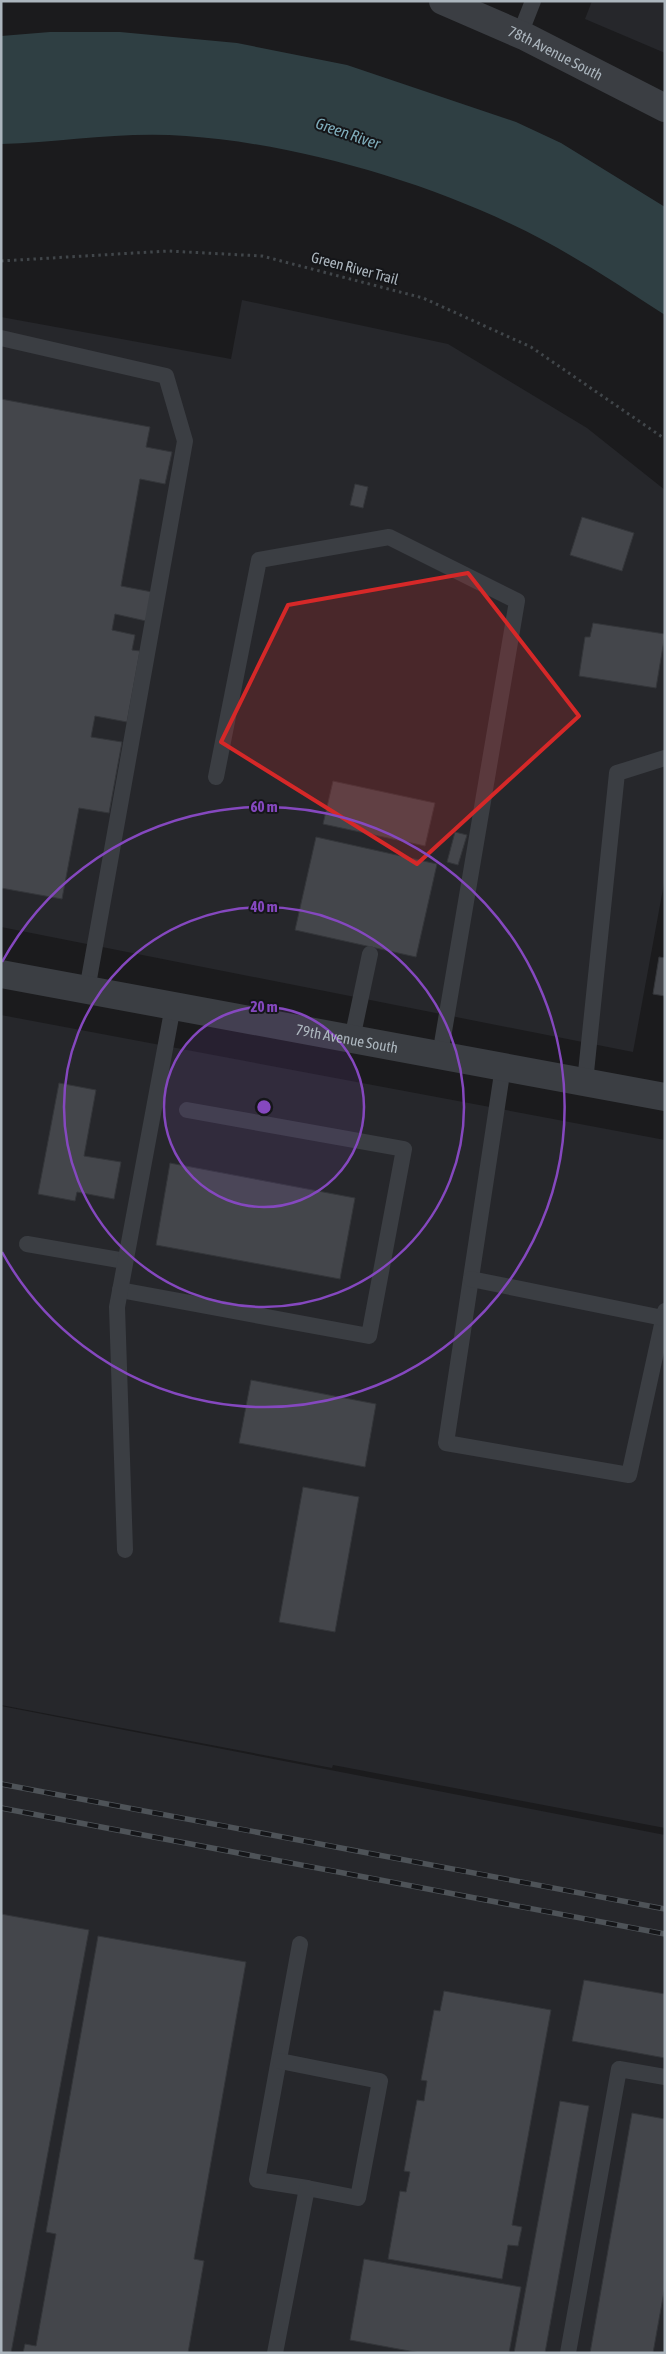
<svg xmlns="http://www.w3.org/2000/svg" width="666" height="2354" font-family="'Asap Condensed',sans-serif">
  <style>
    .built { fill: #26272b }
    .water { fill: #2f3f43 }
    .building { fill: #44464b; stroke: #34363a }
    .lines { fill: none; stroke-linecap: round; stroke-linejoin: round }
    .path { stroke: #41464a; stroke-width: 3; stroke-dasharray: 2.5 4; stroke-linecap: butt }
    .lane { stroke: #3b3e43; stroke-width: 16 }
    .street { stroke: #3b3e43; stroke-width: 28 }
    .rail-casing { stroke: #4e5358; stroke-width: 5.5 }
    .rail { stroke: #151619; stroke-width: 4; stroke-dasharray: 11; stroke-linecap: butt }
    .marked { fill: #d62828; fill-opacity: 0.2; stroke: #d62828; stroke-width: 4; stroke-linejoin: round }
    .ring { fill: none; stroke: #8548bf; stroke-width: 2.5 }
    .labels { text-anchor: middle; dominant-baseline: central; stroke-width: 4; stroke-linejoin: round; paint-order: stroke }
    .street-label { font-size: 15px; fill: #acb6be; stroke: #151619 }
    .water-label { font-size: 16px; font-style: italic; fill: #80aebc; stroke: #151619 }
    .centre { fill: #8548bf; stroke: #151619; stroke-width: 2.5 }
    .ring-label { font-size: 15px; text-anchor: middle; font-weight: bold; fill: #8548bf; stroke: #151619; stroke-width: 4; stroke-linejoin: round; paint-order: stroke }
  </style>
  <rect width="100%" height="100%" fill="#1b1b1d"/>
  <!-- built -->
  <g class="built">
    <polygon points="592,1 665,1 665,53 585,19"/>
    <polygon points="242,300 448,344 587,428 665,490 665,878 633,1052 1,927 1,317 231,359"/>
    <polygon points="1,1015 665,1140 665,1828 333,1765 332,1768 1,1705"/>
    <polygon points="1,1706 665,1835 665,2353 1,2353"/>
  </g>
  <!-- water -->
  <path class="water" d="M 50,32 L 120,32 L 237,43 L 347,65 L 516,122 L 561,143 L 665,207 L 665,315 C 625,289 584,262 543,240 C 440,185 301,144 186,136 C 124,131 63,142 1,144 L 1,36 Z"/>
  <!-- building -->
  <g class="building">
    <polygon points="1,399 150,427 146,447 172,452 165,484 140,479 121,586 152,592 146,621 115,614 112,630 135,635 132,650 140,651 127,722 95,716 91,737 122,742 109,813 79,808 62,899 1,888"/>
    <polygon points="355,484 368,487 363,508 350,505"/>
    <polygon points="582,517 634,533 622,571 570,555"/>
    <polygon points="593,623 665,634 656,688 579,676 585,637 590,637"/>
    <polygon points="333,781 435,803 425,846 323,824"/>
    <polygon points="455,832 467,835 458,865 447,862"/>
    <polygon points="316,837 437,864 416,957 295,930"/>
    <polygon points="659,957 665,958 665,996 653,994"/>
    <polygon points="59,1083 96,1090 84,1156 121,1162 114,1199 77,1192 75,1201 38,1194"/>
    <polygon points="170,1163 355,1198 340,1279 156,1245"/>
    <polygon points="251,1380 376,1404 365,1467 239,1443"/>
    <polygon points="303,1487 359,1497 335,1632 279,1622"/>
    <polygon points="1,1914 89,1930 11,2353 1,2353"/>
    <polygon points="98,1936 246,1962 194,2259 204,2261 188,2353 23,2353 25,2344 36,2346 56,2234 46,2232"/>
    <polygon points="584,1980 665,1994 665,2058 572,2041"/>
    <polygon points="444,1991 551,2010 512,2225 522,2227 518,2246 508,2245 502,2279 388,2259 400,2191 406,2192 410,2172 404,2171 417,2100 424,2101 427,2081 421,2080 434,2010 440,2011"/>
    <polygon points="560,2101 589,2106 545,2353 514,2353"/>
    <polygon points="632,2113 665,2119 665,2286 653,2353 590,2353"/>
    <polygon points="364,2259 521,2287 509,2353 420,2353 350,2340"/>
  </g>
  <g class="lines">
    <!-- path -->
    <polyline class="path" points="1,261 168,251 262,256 423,298 531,347 665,439"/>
    <!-- lane -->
    <g class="lane">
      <polyline points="520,34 533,1"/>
      <polyline points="1,338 166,376 185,441 87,990"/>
      <polyline points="216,777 259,560 389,537 517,601 440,1055"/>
      <polyline points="352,1039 370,954"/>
      <polyline points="503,1067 446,1443 629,1475 665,1311"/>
      <polyline points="585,1082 617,773 665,758"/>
      <polyline points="27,1244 125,1261"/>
      <polyline points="471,1279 663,1318"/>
      <polyline points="120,1290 369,1336 404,1149 187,1110"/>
      <polyline points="125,1550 117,1307 173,1006"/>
      <polyline points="300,1944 257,2180 307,2188"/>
      <polyline points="275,2353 307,2188 358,2198 380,2081 280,2061"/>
      <polyline points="568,2353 619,2069 665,2077"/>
    </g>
    <!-- street -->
    <g class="street">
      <path id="s1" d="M 443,1 L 526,37 L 665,108"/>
      <path id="s2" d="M 1,974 L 665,1097"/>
    </g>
    <!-- rail casing -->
    <g class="rail-casing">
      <g id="rail">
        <polyline points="1,1784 665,1909"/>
        <polyline points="1,1808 665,1934"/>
      </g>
    </g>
    <!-- rail -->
    <use href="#rail" class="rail"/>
  </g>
  <!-- marked area -->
  <path class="marked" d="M 468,573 L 579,716 L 417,864 L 221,742 L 288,605 Z"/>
  <!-- distance rings -->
  <circle cx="264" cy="1107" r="100" fill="#8548bf" fill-opacity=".12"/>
  <g class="ring">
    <circle cx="264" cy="1107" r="100"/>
    <circle cx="264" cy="1107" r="200"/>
    <path d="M2 962A300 300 0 1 1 2 1252"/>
  </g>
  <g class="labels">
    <!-- street labels -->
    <g class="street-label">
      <text stroke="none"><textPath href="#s1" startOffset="124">78th Avenue South</textPath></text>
      <text transform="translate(355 268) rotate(15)">Green River Trail</text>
      <text stroke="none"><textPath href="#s2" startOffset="352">79th Avenue South</textPath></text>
    </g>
    <!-- water labels -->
    <g class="water-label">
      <text transform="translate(348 133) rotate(19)">Green River</text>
    </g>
  </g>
  <circle cx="264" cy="1107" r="8" class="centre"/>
  <g class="ring-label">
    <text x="264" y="812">60 m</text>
    <text x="264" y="912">40 m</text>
    <text x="264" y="1012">20 m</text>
  </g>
  <!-- border -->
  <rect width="666" height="2354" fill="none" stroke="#acb6be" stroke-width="5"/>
</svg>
